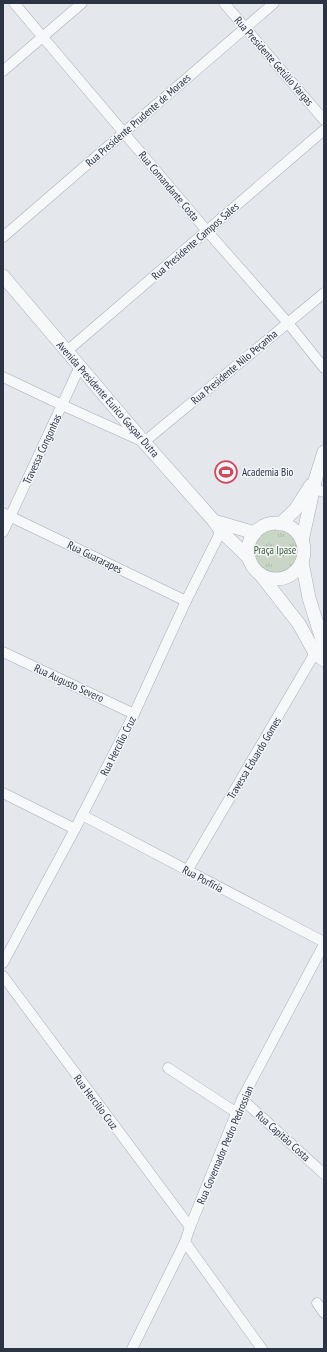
<svg xmlns="http://www.w3.org/2000/svg" width="327" height="1352" font-family="'PT Sans Narrow',sans-serif">
  <style>
    .park { fill: url(#park-tufts) }
    .lines { fill: none; stroke-linecap: round; stroke-linejoin: round }
    .minor-casing { stroke: #a9aeb7; stroke-width: 11 }
    .tertiary-casing { stroke: #a9aeb7; stroke-width: 14 }
    .minor { stroke: #f7f8fa; stroke-width: 10 }
    .tertiary { stroke: #f7f8fa; stroke-width: 13 }
    .labels { text-anchor: middle; dominant-baseline: central; stroke-width: 3; stroke-linejoin: round; paint-order: stroke }
    .street-label { font-size: 11px; fill: #2b3445; stroke: #f4f6f9 }
    .poi-label { font-size: 11px; fill: #2b3445; stroke: #f4f6f9; text-anchor: start }
    .park-label { font-size: 11px; fill: #3f6138; stroke: #f4f6f9 }
  </style>
  <defs>
    <pattern id="park-tufts" width="24" height="20" patternUnits="userSpaceOnUse"><rect width="24" height="20" fill="#c9d6c5"/><path d="M3 7l-1-3M5 7V3M7 7l1-3M15 17l-1-3M17 17v-4M19 17l1-3" fill="none" stroke="#adb8ab"/></pattern>
  </defs>
  <rect width="100%" height="100%" fill="#e4e7ec"/>
  <!-- park -->
  <circle class="park" cx="275" cy="550" r="23"/>
  <g class="lines">
    <!-- minor casing -->
    <g class="minor-casing">
      <g id="minor">
        <polyline points="14,3 207,231 288,323 324,368"/>
        <polyline points="224,3 324,120"/>
        <polyline points="3,71 82,3"/>
        <polyline points="3,237 274,3"/>
        <polyline points="67,351 324,130"/>
        <polyline points="3,377 62,405 144,442 324,293"/>
        <polyline points="309,487 324,492"/>
        <polyline points="3,513 186,601"/>
        <polyline points="3,532 80,366"/>
        <polyline points="3,652 134,714"/>
        <polyline points="3,793 75,829"/>
        <polyline points="82,815 324,942"/>
        <polyline points="187,871 315,653 321,650"/>
        <polyline points="3,963 75,829 134,714 186,601 224,525"/>
        <polyline points="3,976 190,1227"/>
        <polyline points="168,1068 237,1113"/>
        <polyline points="242,1099 324,1174"/>
        <polyline points="185,1242 262,1349"/>
        <polyline points="317,1303 324,1313"/>
        <polyline points="132,1349 185,1242 190,1227 242,1099 324,944"/>
      </g>
    </g>
    <!-- tertiary casing -->
    <g class="tertiary-casing">
      <g id="tertiary">
        <polyline points="3,276 144,442 214,521 221,531 249,558"/>
        <polyline points="214,521 255,533"/>
        <circle cx="276" cy="551" r="28"/>
        <polyline points="280,524 295,510 311,485"/>
        <polyline points="302,541 316,477 324,452"/>
        <polyline points="302,562 309,598 324,646"/>
        <polyline points="260,574 299,624 315,653 324,660"/>
      </g>
    </g>
    <!-- minor -->
    <use href="#minor" class="minor"/>
    <!-- tertiary -->
    <use href="#tertiary" class="tertiary"/>
  </g>
  <!-- icons -->
  <defs>
    <g id="stadium-ring" transform="scale(1.15)"><circle r="9.5" fill="#f4f6f9" stroke="#d1495b" stroke-width="1.5"/><path d="M0-5a6.5 5 0 1 0 0 10a6.5 5 0 1 0 0-10ZM-3.5-1.8h7v3.6h-7Z" fill="#d1495b"/></g>
  </defs>
  <g fill-rule="evenodd">
    <use href="#stadium-ring" x="226" y="472"/>
  </g>
  <g class="labels">
    <!-- street labels -->
    <g class="street-label">
      <text transform="translate(274 61) rotate(49)">Rua Presidente Getúlio Vargas</text>
      <text transform="translate(138 120) rotate(-41)">Rua Presidente Prudente de Moraes</text>
      <text transform="translate(169 186) rotate(50)">Rua Comandante Costa</text>
      <text transform="translate(195 241) rotate(-41)">Rua Presidente Campos Sales</text>
      <text transform="translate(234 367) rotate(-40)">Rua Presidente Nilo Peçanha</text>
      <text transform="translate(108 399) rotate(49)">Avenida Presidente Eurico Gaspar Dutra</text>
      <text transform="translate(42 449) rotate(-65)">Travessa Congonhas</text>
      <text transform="translate(95 557) rotate(26)">Rua Guararapes</text>
      <text transform="translate(69 683) rotate(25)">Rua Augusto Severo</text>
      <text transform="translate(118 746) rotate(-63)">Rua Hercílio Cruz</text>
      <text transform="translate(254 758) rotate(-59)">Travessa Eduardo Gomes</text>
      <text transform="translate(203 879) rotate(28)">Rua Porfíria</text>
      <text transform="translate(96 1102) rotate(53)">Rua Hercílio Cruz</text>
      <text transform="translate(283 1136) rotate(42)">Rua Capitão Costa</text>
      <text transform="translate(225 1145) rotate(-67)">Rua Governador Pedro Pedrossian</text>
    </g>
    <!-- poi labels -->
    <g class="poi-label">
      <text x="242" y="472">Academia Bio</text>
    </g>
    <!-- park labels -->
    <g class="park-label">
      <text x="275" y="550">Praça Ipase</text>
    </g>
  </g>
  <!-- border -->
  <rect width="327" height="1352" fill="none" stroke="#2b3445" stroke-width="8"/>
</svg>
